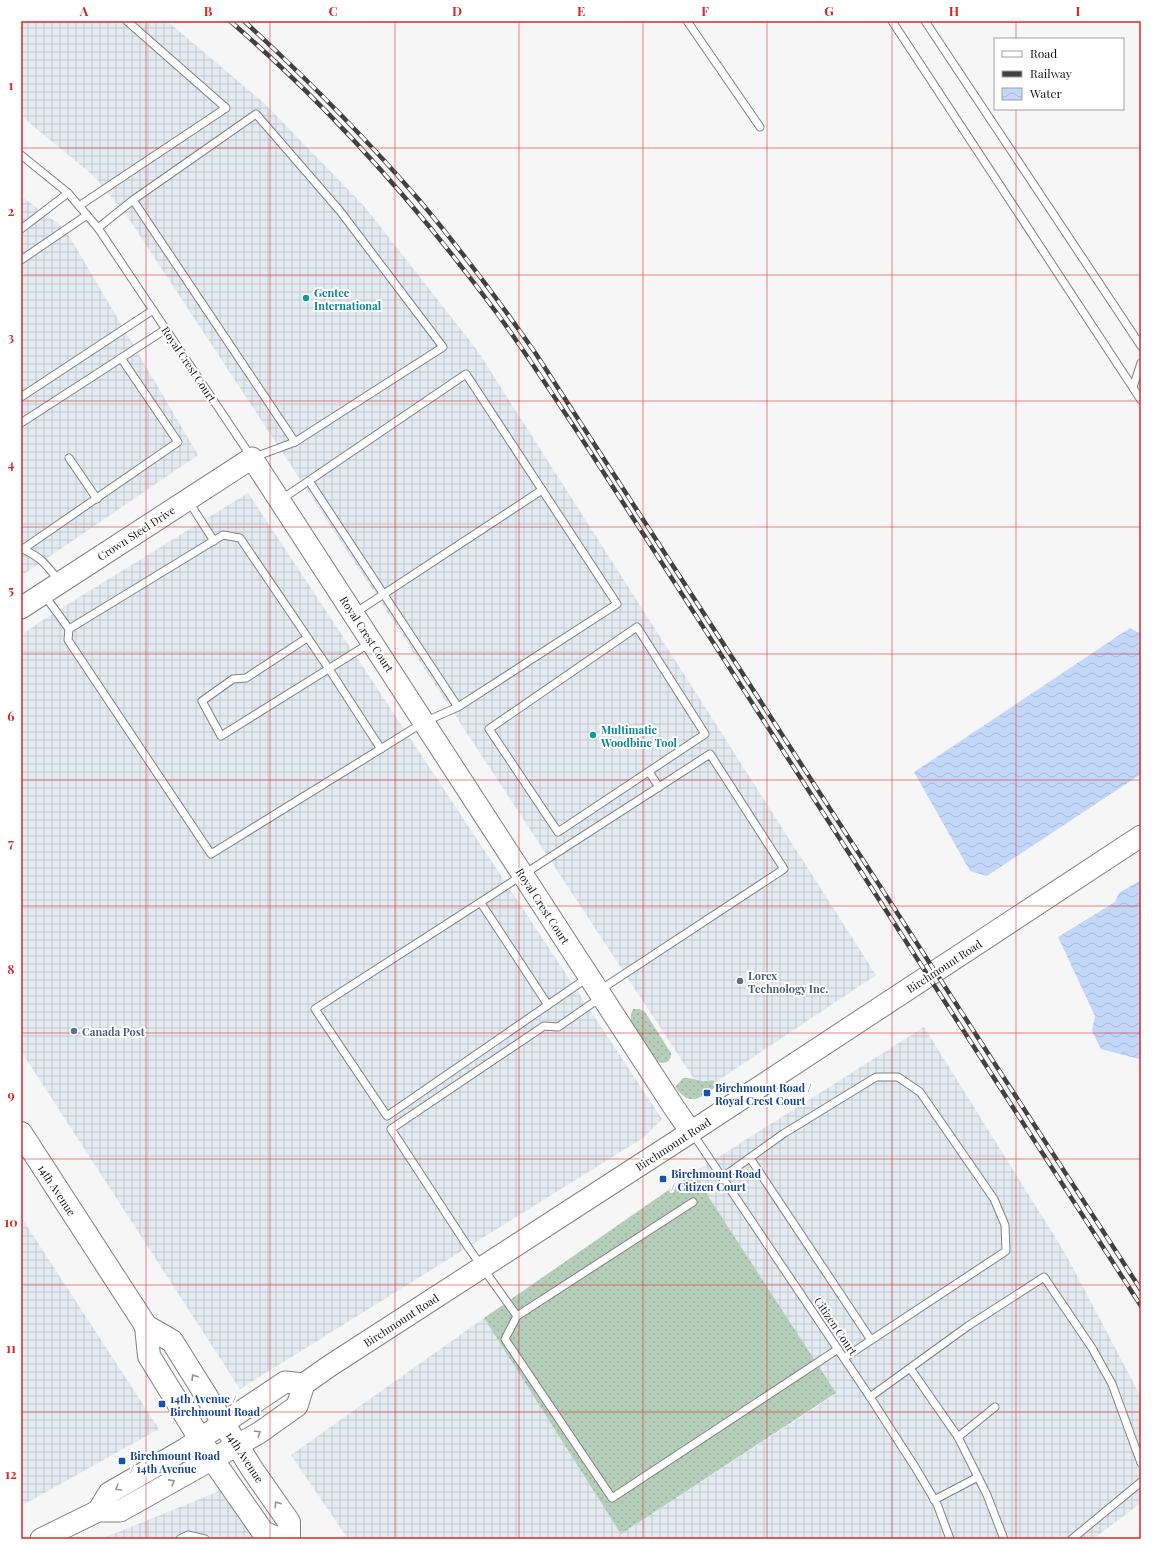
<svg xmlns="http://www.w3.org/2000/svg" width="1162" height="1560" font-family="'Playfair Display',serif">
  <style>
    .industrial { fill: url(#industrial-grid) }
    .grass { fill: url(#grass-dots) }
    .water { fill: url(#water-waves) }
    .lines { fill: none; stroke-linecap: round; stroke-linejoin: round }
    .lane-casing { stroke: #818182; stroke-width: 9 }
    .secondary-casing { stroke: #818182; stroke-width: 23 }
    .primary-casing { stroke: #818182; stroke-width: 24 }
    .lane { stroke: #fff; stroke-width: 7 }
    .secondary { stroke: #fff; stroke-width: 21 }
    .primary { stroke: #fff; stroke-width: 22 }
    .rail-casing { stroke: #414142; stroke-width: 4.5 }
    .rail { stroke: #fff; stroke-width: 3; stroke-dasharray: 9; stroke-linecap: butt }
    .oneway { stroke: #959596 }
    .grid { fill: none; stroke: #d62828; stroke-width: 1; stroke-opacity: 0.55 }
    .culture-dot { fill: #0f9aa8; stroke: #fff; stroke-width: 1.5 }
    .service-dot { fill: #5c6f8a; stroke: #fff; stroke-width: 1.5 }
    .transit-dot { fill: #1a4fb4; stroke: #fff; stroke-width: 1.5 }
    .labels { text-anchor: middle; dominant-baseline: central; stroke-width: 4; stroke-linejoin: round; paint-order: stroke }
    .culture-label { font-size: 11px; font-weight: bold; fill: #0d838f; stroke: #fff; text-anchor: start }
    .street-label { font-size: 11px; fill: #141415; stroke: #fff }
    .service-label { font-size: 11px; font-weight: bold; fill: #4e5e75; stroke: #fff; text-anchor: start }
    .transit-label { font-size: 11px; font-weight: bold; fill: #164399; stroke: #fff; text-anchor: start }
    .neatline { fill: none; stroke: #d62828; stroke-width: 1.5 }
    .grid-label { font-size: 13px; text-anchor: middle; font-weight: bold; fill: #d62828 }
  </style>
  <defs>
    <pattern id="industrial-grid" width="8" height="8" patternUnits="userSpaceOnUse"><rect width="8" height="8" fill="#e4eaf1"/><path d="M0 4h8M4 0v8" fill="none" stroke="#c3c8ce"/></pattern>
    <pattern id="grass-dots" width="8" height="8" patternUnits="userSpaceOnUse"><rect width="8" height="8" fill="#b4ceba"/><path d="M2 2h.1M6 6h.1" fill="none" stroke="#9ab09f" stroke-width="1.8" stroke-linecap="round"/></pattern>
    <pattern id="water-waves" width="16" height="10" patternUnits="userSpaceOnUse"><rect width="16" height="10" fill="#c3d7f9"/><path d="M0 5q4-4 8 0t8 0" fill="none" stroke="#a7b8d5"/></pattern>
  </defs>
  <rect width="100%" height="100%" fill="#f6f6f7"/>
  <!-- industrial -->
  <g class="industrial">
    <polygon points="21,21 167,21 264,103 364,206 477,350 876,975 702,1091 129,219 95,177 21,116"/>
    <polygon points="21,196 65,229 198,455 21,576"/>
    <polygon points="248,493 662,1119 643,1138 240,1389 21,1051 21,635 49,616"/>
    <polygon points="924,1027 1065,1253 1141,1397 1141,1503 1093,1539 348,1539 291,1455 484,1318 621,1534 836,1394 693,1173"/>
    <polygon points="21,1217 159,1429 21,1506"/>
    <polygon points="222,1490 254,1539 101,1539"/>
  </g>
  <!-- grass -->
  <g class="grass">
    <path d="M 633,1009 L 639,1009 L 645,1012 L 671,1053 C 671,1062 666,1064 658,1062 L 631,1022 L 631,1014 Z"/>
    <path d="M 683,1078 C 695,1077 700,1084 713,1080 L 717,1086 C 700,1098 691,1108 675,1087 Z"/>
    <polygon points="693,1173 836,1393 621,1534 484,1318"/>
  </g>
  <!-- water -->
  <g class="water">
    <polygon points="1130,628 1141,634 1141,774 987,876 970,871 914,772"/>
    <polygon points="1141,880 1141,1058 1139,1059 1101,1049 1092,1031 1095,1016 1058,937 1115,902 1119,893"/>
  </g>
  <g class="lines">
    <!-- lane casing -->
    <g class="lane-casing">
      <g id="lane">
        <polyline points="687,21 760,127"/>
        <polyline points="892,21 1141,400"/>
        <polyline points="925,21 1141,346"/>
        <polyline points="21,155 68,193 98,228 252,458 295,442"/>
        <polyline points="79,206 226,108 127,21"/>
        <polyline points="98,228 133,200 256,114 340,211 443,347 295,442 133,200"/>
        <polyline points="21,229 68,193"/>
        <polyline points="21,260 87,215"/>
        <polyline points="1133,387 1141,363"/>
        <polyline points="21,397 153,310"/>
        <polyline points="21,423 166,329"/>
        <polyline points="69,458 97,499"/>
        <polyline points="282,499 466,374 617,604 458,707 309,481"/>
        <polyline points="189,502 214,541"/>
        <path d="M 21,548 C 43,559 44,562 59,581"/>
        <polyline points="23,549 178,442 121,358"/>
        <polyline points="45,596 69,629 223,535 240,538 329,669 381,749"/>
        <polyline points="355,613 542,490"/>
        <polygon points="637,627 705,734 558,832 489,729"/>
        <polyline points="69,629 68,640 211,854 424,722 458,707"/>
        <polyline points="307,638 246,678 233,679 202,701 221,736 370,643"/>
        <polyline points="649,772 659,787"/>
        <polyline points="481,903 548,1005"/>
        <polyline points="587,978 387,1116 315,1009 710,754 784,869 600,990"/>
        <polyline points="600,998 558,1027 544,1026 391,1129 470,1250 517,1316 693,1202"/>
        <polyline points="693,1134 870,1397 915,1467 937,1504 950,1539"/>
        <polyline points="750,1158 871,1340"/>
        <polyline points="723,1177 783,1134 876,1077 898,1077 920,1092 994,1199 1005,1225 1006,1251 844,1358"/>
        <polyline points="517,1316 505,1339 612,1498 838,1349"/>
        <polyline points="910,1368 958,1437 987,1495 1004,1539"/>
        <polyline points="870,1397 968,1326 1044,1277 1092,1348 1112,1384 1141,1463"/>
        <polyline points="958,1437 995,1407"/>
        <polyline points="934,1500 978,1477"/>
        <polyline points="180,1539 188,1535 205,1539"/>
        <polyline points="1072,1539 1141,1482"/>
      </g>
    </g>
    <!-- secondary casing -->
    <g class="secondary-casing">
      <g id="secondary">
        <polyline points="21,608 252,458 675,1109 691,1132"/>
        <polyline points="98,1511 109,1493 185,1449 285,1382 304,1384"/>
        <polyline points="41,1539 98,1511 120,1511 259,1433 297,1406 304,1384 328,1367 691,1132 1141,836"/>
      </g>
    </g>
    <!-- primary casing -->
    <g class="primary-casing">
      <g id="primary">
        <polyline points="21,1133 146,1326 172,1341 252,1469 289,1522 289,1539"/>
        <polyline points="146,1326 149,1356 213,1460 263,1532 279,1539"/>
      </g>
    </g>
    <!-- lane -->
    <use href="#lane" class="lane"/>
    <!-- secondary -->
    <use href="#secondary" class="secondary"/>
    <!-- primary -->
    <use href="#primary" class="primary"/>
    <!-- rail casing -->
    <g class="rail-casing">
      <g id="rail">
        <path d="M 230,21 C 331,108 420,209 499,316 C 528,356 555,398 582,439 L 1141,1306"/>
        <path d="M 244,21 C 306,78 365,137 420,201 C 461,250 499,301 536,354 L 1141,1290"/>
      </g>
    </g>
    <!-- rail -->
    <use href="#rail" class="rail"/>
  </g>
  <!-- one-way arrows -->
  <defs><path id="oneway-chevron" d="M-2-3.5L2.5 0L-2 3.5" fill="none" stroke-width="1.6" stroke-linecap="round" stroke-linejoin="round"/></defs>
  <g class="oneway">
    <use href="#oneway-chevron" transform="translate(194 1377) rotate(-122)"/>
    <use href="#oneway-chevron" transform="translate(258 1433) rotate(-32)"/>
    <use href="#oneway-chevron" transform="translate(172 1482) rotate(-29)"/>
    <use href="#oneway-chevron" transform="translate(118 1488) rotate(150)"/>
    <use href="#oneway-chevron" transform="translate(277 1504) rotate(-125)"/>
  </g>
  <!-- grid -->
  <path class="grid" d="M 146,21 L 146,1539M 270,21 L 270,1539M 395,21 L 395,1539M 519,21 L 519,1539M 643,21 L 643,1539M 767,21 L 767,1539M 892,21 L 892,1539M 1016,21 L 1016,39M 1016,109 L 1016,1539M 21,148 L 1141,148M 21,275 L 1141,275M 21,401 L 1141,401M 21,527 L 1141,527M 21,654 L 1141,654M 21,780 L 1141,780M 21,906 L 1141,906M 21,1033 L 1141,1033M 21,1159 L 1141,1159M 21,1285 L 1141,1285M 21,1412 L 1141,1412"/>
  <!-- markers -->
  <g class="culture-dot">
    <circle cx="306" cy="298" r="4"/>
    <circle cx="593" cy="735" r="4"/>
  </g>
  <g class="service-dot">
    <circle cx="740" cy="981" r="4"/>
    <circle cx="74" cy="1031" r="4"/>
  </g>
  <g class="transit-dot">
    <rect x="703" y="1089" width="8" height="8" rx="2"/>
    <rect x="659" y="1175" width="8" height="8" rx="2"/>
    <rect x="158" y="1400" width="8" height="8" rx="2"/>
    <rect x="118" y="1457" width="8" height="8" rx="2"/>
  </g>
  <g class="labels">
    <!-- culture labels -->
    <g class="culture-label">
      <text x="314" y="292">Gentec<tspan x="314" dy="13">International</tspan></text>
      <text x="601" y="729">Multimatic<tspan x="601" dy="13">Woodbine Tool</tspan></text>
    </g>
    <!-- street labels -->
    <g class="street-label">
      <text transform="translate(189 364) rotate(56)">Royal Crest Court</text>
      <text transform="translate(136 533) rotate(-33)">Crown Steel Drive</text>
      <text transform="translate(367 634) rotate(57)">Royal Crest Court</text>
      <text transform="translate(543 906) rotate(57)">Royal Crest Court</text>
      <text transform="translate(944 966) rotate(-33)">Birchmount Road</text>
      <text transform="translate(673 1144) rotate(-33)">Birchmount Road</text>
      <text transform="translate(57 1190) rotate(57)">14th Avenue</text>
      <text transform="translate(401 1320) rotate(-33)">Birchmount Road</text>
      <text transform="translate(836 1326) rotate(56)">Citizen Court</text>
      <text transform="translate(245 1457) rotate(57)">14th Avenue</text>
    </g>
    <!-- service labels -->
    <g class="service-label">
      <text x="748" y="975">Lorex<tspan x="748" dy="13">Technology Inc.</tspan></text>
      <text x="82" y="1031">Canada Post</text>
    </g>
    <!-- transit labels -->
    <g class="transit-label">
      <text x="715" y="1087">Birchmount Road /<tspan x="715" dy="13">Royal Crest Court</tspan></text>
      <text x="671" y="1173">Birchmount Road<tspan x="671" dy="13">/ Citizen Court</tspan></text>
      <text x="170" y="1398">14th Avenue /<tspan x="170" dy="13">Birchmount Road</tspan></text>
      <text x="130" y="1455">Birchmount Road<tspan x="130" dy="13">/ 14th Avenue</tspan></text>
    </g>
  </g>
  <!-- border -->
  <rect width="1162" height="1560" fill="none" stroke="#ffffff" stroke-width="44"/>
  <!-- legend -->
  <rect x="994" y="38" width="130" height="72" fill="#ffffff" stroke="#a1a1a1"/>
  <rect x="1002" y="51" width="20" height="6" fill="#ffffff" stroke="#a1a1a1"/>
  <text x="1030" y="58" font-size="12" fill="#141415">Road</text>
  <rect x="1002" y="71" width="20" height="6" fill="#414142" stroke="#a1a1a1"/>
  <text x="1030" y="78" font-size="12" fill="#141415">Railway</text>
  <rect x="1002" y="88" width="20" height="12" fill="url(#water-waves)" stroke="#a1a1a1"/>
  <text x="1030" y="98" font-size="12" fill="#141415">Water</text>
  <rect x="22" y="22" width="1118" height="1516" class="neatline"/>
  <g class="grid-label">
    <text x="84" y="16">A</text>
    <text x="208" y="16">B</text>
    <text x="333" y="16">C</text>
    <text x="457" y="16">D</text>
    <text x="581" y="16">E</text>
    <text x="705" y="16">F</text>
    <text x="829" y="16">G</text>
    <text x="954" y="16">H</text>
    <text x="1078" y="16">I</text>
    <text x="11" y="90">1</text>
    <text x="11" y="216">2</text>
    <text x="11" y="342">3</text>
    <text x="11" y="469">4</text>
    <text x="11" y="595">5</text>
    <text x="11" y="721">6</text>
    <text x="11" y="848">7</text>
    <text x="11" y="974">8</text>
    <text x="11" y="1100">9</text>
    <text x="11" y="1227">10</text>
    <text x="11" y="1353">11</text>
    <text x="11" y="1479">12</text>
  </g>
</svg>
